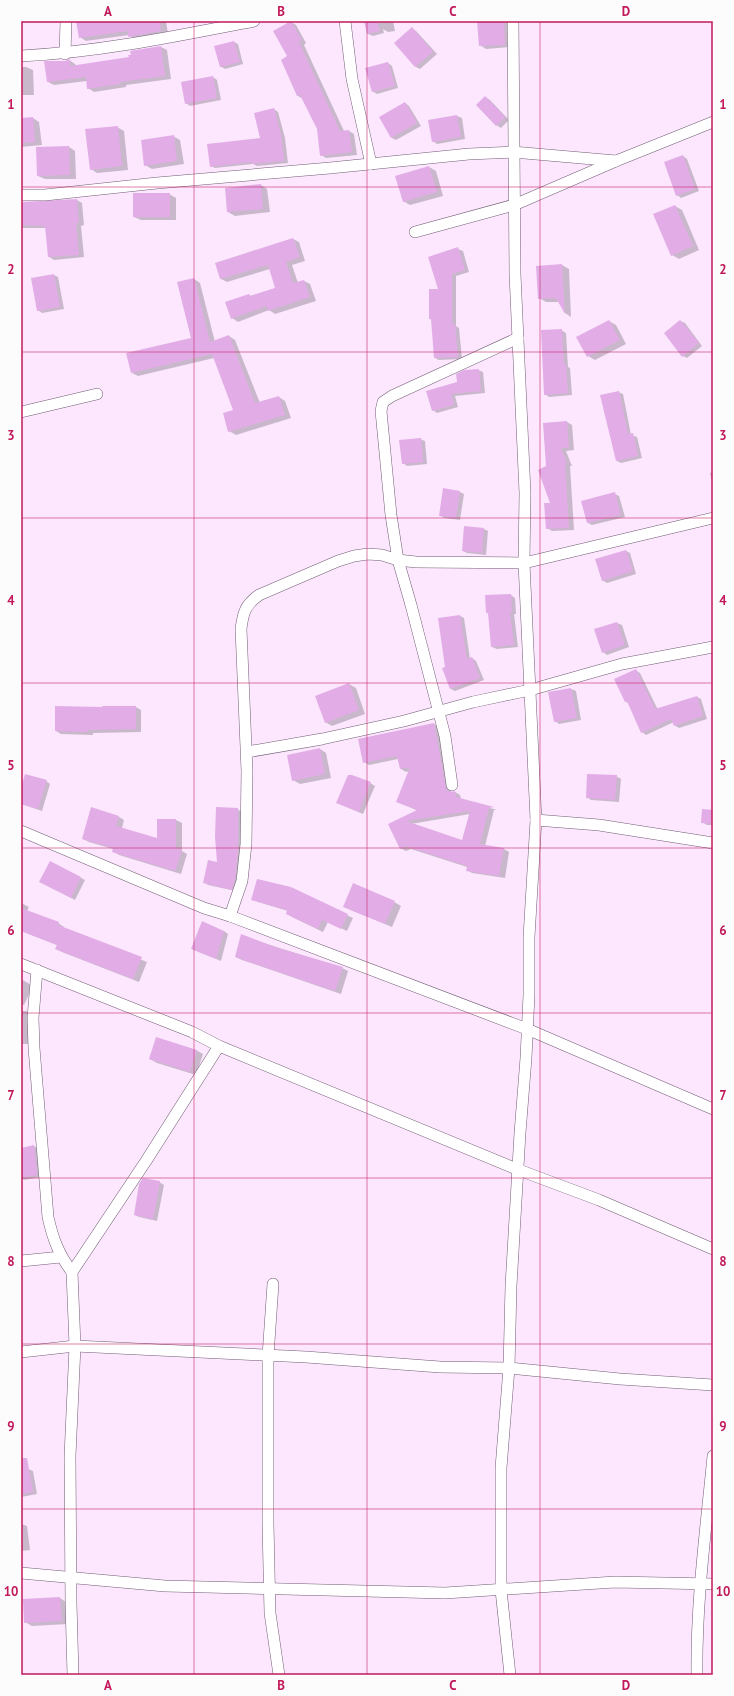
<svg xmlns="http://www.w3.org/2000/svg" width="734" height="1696" font-family="'PT Sans',sans-serif">
  <style>
    .shadow { fill: #0003; fill-rule: evenodd }
    .building { fill: #e2ade6; fill-rule: evenodd }
    .lines { fill: none; stroke-linecap: round; stroke-linejoin: round }
    .street-casing { stroke: #725c74; stroke-width: 12 }
    .street { stroke: #fff; stroke-width: 11 }
    .grid { fill: none; stroke: #c2185b; stroke-width: 1; stroke-opacity: 0.55 }
    .neatline { fill: none; stroke: #c2185b; stroke-width: 1.5 }
    .grid-label { font-size: 13px; text-anchor: middle; font-weight: bold; fill: #c2185b }
  </style>
  <rect width="100%" height="100%" fill="#fce7fe"/>
  <!-- shadow -->
  <g class="shadow">
    <polygon points="77,21 166,21 168,34 136,40 129,35 86,41 80,37"/>
    <polygon points="365,21 393,21 395,31 388,32 383,29 384,33 373,36 368,34"/>
    <polygon points="478,21 508,21 511,47 486,49 480,45"/>
    <polygon points="291,22 296,25 306,43 304,45 344,131 349,131 354,134 357,155 326,158 321,155 318,129 303,99 298,96 289,57"/>
    <polygon points="412,29 416,31 437,54 420,69 416,67 396,43"/>
    <polygon points="234,42 238,44 243,64 225,69 220,66"/>
    <polygon points="161,47 167,50 171,79 126,85 126,87 94,92 88,88 87,81 54,85 48,82 65,62 69,60 75,64 76,66 130,58"/>
    <polygon points="388,63 392,66 398,88 377,94 372,91"/>
    <polygon points="21,67 26,67 33,70 34,95 21,95"/>
    <polygon points="213,77 217,80 221,100 190,106 186,103"/>
    <polygon points="485,97 490,100 509,120 501,128 496,125"/>
    <polygon points="405,103 409,106 421,126 396,140 392,138 380,118"/>
    <polygon points="274,109 278,112 285,138 288,163 257,166 253,164 215,168 211,166 261,139"/>
    <polygon points="457,116 462,118 465,139 437,144 433,141 429,121"/>
    <polygon points="33,118 39,122 42,145 21,147 21,119"/>
    <polygon points="117,127 124,131 128,170 97,173 91,169"/>
    <polygon points="173,136 180,140 184,164 152,169 145,165"/>
    <polygon points="69,147 75,151 76,179 45,179 38,176"/>
    <polygon points="683,156 687,159 699,191 681,198 677,195"/>
    <polygon points="429,167 436,171 443,196 410,205 403,201"/>
    <polygon points="261,185 267,189 270,212 235,216 228,212"/>
    <polygon points="169,194 176,198 176,220 141,220 134,217"/>
    <polygon points="77,200 82,203 84,225 81,226 84,257 54,260 49,257 46,228 21,228 21,203"/>
    <polygon points="675,206 682,210 699,250 679,259 672,255"/>
    <polygon points="293,239 299,242 305,261 292,265 298,283 304,281 310,284 316,301 275,314 269,310 238,322 232,318 249,295 251,296 276,288 270,269 227,282 221,279 216,263"/>
    <polygon points="458,249 463,251 469,272 456,276 456,326 459,328 462,359 439,360 435,358 432,320 430,319 439,290"/>
    <polygon points="562,265 569,269 571,317 565,313 559,302 546,302 539,298"/>
    <polygon points="54,275 58,277 64,309 42,313 38,310"/>
    <polygon points="194,279 200,283 215,342 229,336 235,340 260,403 279,397 285,401 291,418 236,435 229,431 234,411 214,358 138,376 132,373 192,338"/>
    <polygon points="609,321 616,325 626,344 595,360 588,356"/>
    <polygon points="680,321 685,323 702,346 687,358 683,356"/>
    <polygon points="561,330 566,333 568,367 570,368 572,395 549,397 545,394"/>
    <polygon points="478,370 483,372 485,393 455,396 458,407 437,413 433,410 458,383"/>
    <polygon points="618,392 623,394 631,435 637,437 642,458 621,463 617,461"/>
    <polygon points="567,422 572,425 574,450 566,451 572,466 570,466 574,530 552,531 547,528 552,504 547,467"/>
    <polygon points="420,439 425,441 427,464 407,466 403,463"/>
    <polygon points="713,472 713,485 710,473"/>
    <polygon points="460,492 464,494 460,520 444,518 440,515"/>
    <polygon points="615,494 619,496 625,517 592,525 588,523"/>
    <polygon points="484,529 488,531 486,555 467,553 463,551"/>
    <polygon points="626,551 630,553 636,574 607,583 602,580"/>
    <polygon points="511,595 515,598 516,614 514,614 518,647 497,649 492,647 489,614 487,613"/>
    <polygon points="460,616 464,618 470,659 472,658 476,661 484,680 455,691 451,689 446,668"/>
    <polygon points="617,623 622,625 629,647 607,655 603,652"/>
    <polygon points="635,670 640,673 658,710 697,697 701,699 707,719 679,728 674,725 674,722 646,735 642,732 629,704 625,701"/>
    <polygon points="349,684 356,688 365,714 332,726 325,722"/>
    <polygon points="571,689 576,691 581,720 559,724 555,721 550,693"/>
    <polygon points="136,707 141,710 141,732 93,733 93,735 61,734 56,731"/>
    <path d="M 434,724 L 440,727 L 451,792 L 455,792 L 460,795 L 461,799 L 497,810 L 494,810 L 485,846 L 504,849 L 509,852 L 505,878 L 472,873 L 467,870 L 467,867 L 411,849 L 406,851 L 400,848 L 389,825 L 418,811 L 397,801 L 409,771 L 406,772 L 401,769 L 398,759 L 369,765 L 364,762 L 359,739 ZM 470,814 L 463,841 L 411,824 Z"/>
    <polygon points="320,749 326,753 331,778 300,784 293,780"/>
    <polygon points="616,776 621,779 619,802 591,800 587,797"/>
    <polygon points="46,781 50,784 42,811 21,804 21,791"/>
    <polygon points="370,783 375,786 363,814 342,805"/>
    <polygon points="237,809 242,812 242,853 236,891 208,885 204,882 218,863"/>
    <polygon points="713,811 713,825 707,825 702,822"/>
    <polygon points="119,817 124,820 122,828 158,840 176,820 182,823 182,851 187,854 181,874 119,855 113,851 113,849 89,842 83,839"/>
    <polygon points="51,862 85,880 75,900 45,884"/>
    <polygon points="291,888 353,918 347,931 328,922 323,932 292,917 288,911 258,902 253,899"/>
    <polygon points="394,902 401,906 392,927 351,910"/>
    <polygon points="21,903 29,907 27,911 58,923 64,927 64,929 147,962 139,982 62,952 56,949 57,945 21,931"/>
    <polygon points="224,931 228,934 221,961 197,951"/>
    <polygon points="242,936 342,968 348,971 341,994 242,960 236,957"/>
    <polygon points="21,979 33,986 24,1005 21,1004"/>
    <polygon points="21,1011 26,1011 32,1015 33,1044 21,1044"/>
    <polygon points="196,1050 203,1054 196,1075 157,1063 150,1059"/>
    <polygon points="34,1146 38,1149 41,1177 24,1180 21,1178 21,1149"/>
    <polygon points="159,1182 164,1185 157,1221 139,1217 135,1215"/>
    <polygon points="28,1469 33,1471 37,1494 21,1497 21,1470"/>
    <polygon points="21,1524 27,1526 30,1550 21,1551"/>
    <polygon points="60,1598 66,1602 68,1624 32,1626 25,1622"/>
  </g>
  <!-- building -->
  <g class="building">
    <polygon points="76,21 160,21 161,31 128,37 128,31 79,38"/>
    <polygon points="291,21 302,40 299,42 340,131 349,130 352,152 320,156 317,129 300,95 297,96 281,60 287,56 273,31"/>
    <polygon points="364,21 377,21 380,31 367,34"/>
    <polygon points="477,21 504,21 505,45 479,46"/>
    <polygon points="412,27 433,52 415,67 394,43"/>
    <polygon points="234,41 240,62 220,67 214,46"/>
    <polygon points="161,46 165,76 120,82 120,84 87,89 86,77 47,82 44,61 65,61 70,59 70,66 129,57 128,55 131,55 130,51"/>
    <polygon points="388,62 395,86 372,92 365,68"/>
    <polygon points="213,76 217,98 185,104 181,82"/>
    <polygon points="485,96 505,117 496,126 476,105"/>
    <polygon points="405,102 417,123 391,138 379,117"/>
    <polygon points="274,108 281,135 284,161 252,164 251,162 210,167 207,144 260,138 254,113"/>
    <polygon points="457,115 461,137 432,142 428,120"/>
    <polygon points="33,117 35,142 21,143 21,118"/>
    <polygon points="118,126 122,166 90,170 85,129"/>
    <polygon points="174,135 177,161 144,166 141,140"/>
    <polygon points="69,146 70,175 37,176 36,147"/>
    <polygon points="683,155 695,189 676,196 664,162"/>
    <polygon points="429,166 437,192 403,202 395,176"/>
    <polygon points="261,184 263,209 227,212 225,188"/>
    <rect x="133" y="193" width="37" height="24"/>
    <polygon points="77,199 79,223 76,223 79,255 48,257 45,226 21,225 21,202"/>
    <polygon points="675,205 693,246 671,256 653,214"/>
    <polygon points="293,238 300,257 286,262 293,283 304,280 310,297 268,311 267,306 231,319 225,302 249,294 250,296 275,288 268,265 220,279 215,263"/>
    <polygon points="458,247 465,270 452,274 452,324 455,324 458,357 434,358 431,319 429,319 429,289 438,289 428,257"/>
    <polygon points="562,264 565,314 556,298 538,299 536,266"/>
    <polygon points="54,274 60,307 37,311 31,278"/>
    <polygon points="194,278 210,342 229,335 255,403 279,396 285,415 228,432 223,413 233,410 212,354 131,373 126,353 191,338 177,282"/>
    <polygon points="609,320 620,340 587,357 576,337"/>
    <polygon points="680,320 699,343 682,357 664,333"/>
    <polygon points="562,329 564,365 566,365 568,393 544,395 541,330"/>
    <polygon points="479,369 481,391 451,394 454,405 432,411 426,391 457,382 456,374 464,370"/>
    <polygon points="619,391 628,434 633,433 638,456 616,461 600,395"/>
    <polygon points="567,421 569,448 561,448 567,463 565,463 569,528 546,529 544,503 550,503 538,470 546,466 543,423"/>
    <polygon points="421,438 423,462 402,464 399,440"/>
    <polygon points="443,488 460,491 456,518 439,516"/>
    <polygon points="615,492 621,515 587,523 581,501"/>
    <polygon points="464,526 484,528 482,553 462,551"/>
    <polygon points="626,550 633,571 602,581 595,559"/>
    <polygon points="511,594 512,612 510,612 514,645 491,647 488,613 486,613 485,595"/>
    <polygon points="460,615 467,659 472,657 480,678 450,689 442,668 445,667 438,618"/>
    <polygon points="617,622 625,645 602,653 594,629"/>
    <polygon points="636,669 655,709 697,696 703,716 674,726 671,719 641,733 627,701 625,702 614,679"/>
    <polygon points="349,683 359,710 325,723 315,696"/>
    <polygon points="571,688 577,718 554,722 548,692"/>
    <polygon points="55,706 102,707 102,706 136,706 136,729 88,730 88,732 55,731"/>
    <path d="M 434,723 L 446,789 L 450,792 L 455,791 L 456,797 L 494,807 L 489,808 L 480,844 L 504,848 L 499,876 L 466,871 L 467,866 L 405,846 L 400,849 L 388,824 L 417,810 L 396,802 L 410,767 L 400,769 L 397,756 L 363,763 L 358,739 ZM 470,811 L 462,840 L 406,821 Z"/>
    <polygon points="320,748 325,774 292,781 287,755"/>
    <polygon points="25,774 47,780 38,809 21,804 21,788"/>
    <polygon points="587,774 617,775 615,800 586,798"/>
    <polygon points="348,775 352,775 371,782 359,812 336,803"/>
    <polygon points="91,807 119,816 116,826 157,838 157,819 176,819 176,848 182,850 175,871 112,852 113,848 82,839"/>
    <polygon points="216,807 238,808 238,851 235,879 232,890 203,883 208,860 217,862 215,837"/>
    <polygon points="702,809 713,810 713,824 701,823"/>
    <polygon points="50,861 81,877 71,898 39,882"/>
    <polygon points="257,879 291,887 348,914 341,929 322,920 318,929 286,914 287,910 251,900"/>
    <polygon points="353,883 395,901 385,924 343,907"/>
    <polygon points="21,908 59,922 58,925 142,957 133,979 55,949 57,945 21,931"/>
    <polygon points="202,921 224,931 216,959 191,949"/>
    <polygon points="241,934 275,947 343,967 335,991 235,957"/>
    <polygon points="156,1037 197,1050 190,1072 149,1059"/>
    <polygon points="34,1145 37,1175 21,1178 21,1148"/>
    <polygon points="143,1178 160,1181 153,1219 134,1215 139,1184"/>
    <polygon points="21,1458 27,1458 33,1492 21,1494"/>
    <polygon points="60,1597 62,1621 24,1623 23,1599"/>
  </g>
  <g class="lines">
    <!-- street casing -->
    <g class="street-casing">
      <g id="street">
        <polyline points="345,21 352,79 371,164"/>
        <polyline points="65,54 66,21"/>
        <path d="M 21,56 C 100,52 177,36 254,21"/>
        <polyline points="21,195 45,195 157,183 330,168 469,154 513,152 616,161"/>
        <polyline points="415,232 514,205 616,161 713,122"/>
        <polyline points="21,412 97,394"/>
        <polyline points="247,752 322,739 404,721 473,702 530,690 622,664 713,647"/>
        <polyline points="452,785 445,736 411,605 398,560 391,515 381,411 383,402 392,396 518,338"/>
        <polyline points="536,820 599,825 713,843"/>
        <polyline points="21,831 204,908 230,916 527,1029 713,1109"/>
        <path d="M 230,916 L 242,881 L 246,844 L 247,771 L 241,629 C 243,613 245,605 259,595 L 338,561 L 354,556 L 368,554 L 382,555 L 398,560 L 416,562 L 524,563 L 713,518"/>
        <polyline points="21,964 192,1032 219,1046 519,1170 599,1200 713,1249"/>
        <path d="M 37,970 L 33,1018 L 34,1048 L 48,1217 C 53,1239 58,1253 72,1272"/>
        <polyline points="21,1261 61,1257"/>
        <polyline points="273,1284 268,1356 268,1524 270,1613 279,1675"/>
        <polyline points="21,1352 75,1346 306,1357 440,1367 509,1368 620,1379 713,1385"/>
        <polyline points="21,1573 165,1586 445,1593 615,1582 713,1584"/>
        <polyline points="73,1675 71,1603 70,1456 75,1346 72,1272 146,1161 219,1046"/>
        <polyline points="510,1675 501,1590 501,1468 509,1368 511,1286 520,1133 526,1058 529,995 529,937 536,820 524,563 525,493 515,274 513,21"/>
        <path d="M 697,1675 C 696,1602 706,1529 713,1456"/>
      </g>
    </g>
    <!-- street -->
    <use href="#street" class="street"/>
  </g>
  <!-- grid -->
  <path class="grid" d="M 194,21 L 194,1675M 367,21 L 367,1675M 540,21 L 540,1675M 21,187 L 713,187M 21,352 L 713,352M 21,518 L 713,518M 21,683 L 713,683M 21,848 L 713,848M 21,1013 L 713,1013M 21,1178 L 713,1178M 21,1344 L 713,1344M 21,1509 L 713,1509"/>
  <!-- border -->
  <rect width="734" height="1696" fill="none" stroke="#fcfcfc" stroke-width="44"/>
  <rect x="22" y="22" width="690" height="1652" class="neatline"/>
  <g class="grid-label">
    <text x="108" y="16">A</text>
    <text x="281" y="16">B</text>
    <text x="453" y="16">C</text>
    <text x="626" y="16">D</text>
    <text x="11" y="109">1</text>
    <text x="723" y="109">1</text>
    <text x="11" y="274">2</text>
    <text x="723" y="274">2</text>
    <text x="11" y="440">3</text>
    <text x="723" y="440">3</text>
    <text x="11" y="605">4</text>
    <text x="723" y="605">4</text>
    <text x="11" y="770">5</text>
    <text x="723" y="770">5</text>
    <text x="11" y="935">6</text>
    <text x="723" y="935">6</text>
    <text x="11" y="1100">7</text>
    <text x="723" y="1100">7</text>
    <text x="11" y="1266">8</text>
    <text x="723" y="1266">8</text>
    <text x="11" y="1431">9</text>
    <text x="723" y="1431">9</text>
    <text x="11" y="1596">10</text>
    <text x="723" y="1596">10</text>
    <text x="108" y="1690">A</text>
    <text x="281" y="1690">B</text>
    <text x="453" y="1690">C</text>
    <text x="626" y="1690">D</text>
  </g>
</svg>
